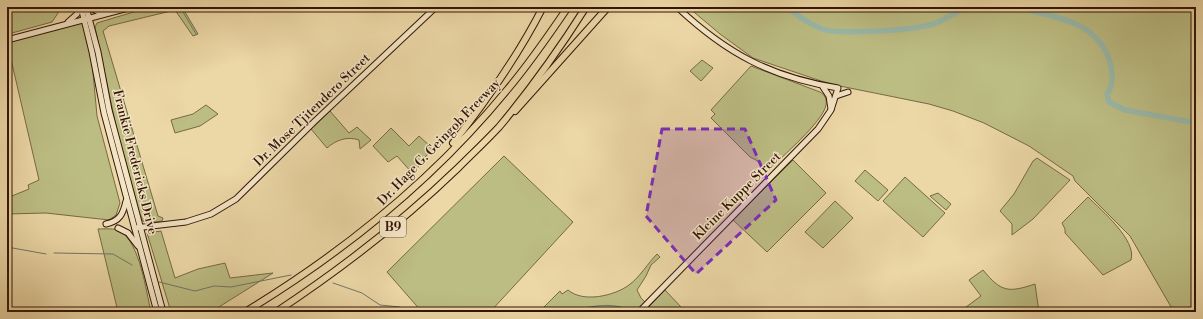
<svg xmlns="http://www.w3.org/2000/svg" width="1203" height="319" font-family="'Libre Bodoni',serif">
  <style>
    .green { fill: #bcbd83; stroke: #786945 }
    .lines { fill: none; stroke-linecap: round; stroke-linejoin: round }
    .stream { stroke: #707769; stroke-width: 1 }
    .river { stroke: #99b9aa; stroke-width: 5.5 }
    .secondary-casing { stroke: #331507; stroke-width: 7 }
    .highway-casing { stroke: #331507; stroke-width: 8 }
    .secondary { stroke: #f3e5c5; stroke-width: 5 }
    .highway { stroke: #ecd7a6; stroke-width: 6 }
    .marked { fill: #7b2cbf; fill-opacity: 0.2; stroke: #7b2cbf; stroke-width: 3; stroke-dasharray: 8 5; stroke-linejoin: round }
    .labels { text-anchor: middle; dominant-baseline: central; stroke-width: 3; stroke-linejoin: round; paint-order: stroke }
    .shield { fill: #f3e5c5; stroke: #6d5340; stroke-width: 1 }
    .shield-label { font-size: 12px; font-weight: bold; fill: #331507 }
    .street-label { font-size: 13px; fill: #331507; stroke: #f3e5c5 }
  </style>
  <rect width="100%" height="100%" fill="#ecd7a6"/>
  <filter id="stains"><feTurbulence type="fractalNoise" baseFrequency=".005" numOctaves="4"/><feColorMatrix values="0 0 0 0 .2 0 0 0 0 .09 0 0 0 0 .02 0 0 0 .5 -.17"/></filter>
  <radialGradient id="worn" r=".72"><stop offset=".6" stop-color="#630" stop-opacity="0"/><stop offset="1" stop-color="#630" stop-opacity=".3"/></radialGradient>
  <!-- green -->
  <g class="green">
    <polygon points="7,7 62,7 52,22 12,33 7,30"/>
    <polygon points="150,7 182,7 198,34 193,36 175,10 109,26 103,31 158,216 163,218 162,221 147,223 143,221 139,212 116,126 95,27 97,23"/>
    <polygon points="688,7 1196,7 1196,312 1174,312 1130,236 1075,181 1073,176 1029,146 984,123 953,111 929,104 830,84 753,58 720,34"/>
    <polygon points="82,22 91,51 97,116 120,203 116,215 109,220 46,213 7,214 7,198 29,189 28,185 39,180 7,42"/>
    <polygon points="702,60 713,68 701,81 690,71"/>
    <path d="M 751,66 L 820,92 C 825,95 827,99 826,105 C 823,122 781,157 768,171 L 756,160 L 750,157 L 711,118 L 715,114 L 711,110 Z"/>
    <polygon points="206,105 218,114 200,126 175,133 171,120 193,114"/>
    <path d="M 330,111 L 349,133 L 357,127 L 371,140 L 360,149 L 359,140 C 347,136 336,140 327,148 L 311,129 Z"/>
    <polygon points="391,128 409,146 419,136 432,148 413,174 397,156 388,162 373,146"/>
    <polygon points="504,156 573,222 490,312 422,312 387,272"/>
    <polygon points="1037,158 1070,180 1033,219 1012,235 1012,224 1000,211 1014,194 1033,161"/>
    <polygon points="793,160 826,193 767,252 733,220"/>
    <polygon points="865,170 888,190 878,201 855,181"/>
    <polygon points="905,177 945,213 923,237 883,201"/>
    <polygon points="938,193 951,204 946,210 930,196"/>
    <path d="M 1088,197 C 1101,210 1137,240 1131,260 L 1103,275 L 1065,233 L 1065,229 L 1062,223 Z"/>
    <polygon points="835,201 853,218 823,248 805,232"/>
    <path d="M 98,229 C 104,229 115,228 120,231 C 140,243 146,291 151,312 L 118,312 Z"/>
    <polygon points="161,231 175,278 198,269 225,263 230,278 273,273 211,312 171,312 147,233"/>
    <path d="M 657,254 L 660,257 L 651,265 L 646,276 L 637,290 L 641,298 L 645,302 L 635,312 L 539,312 L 560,291 L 562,294 L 568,290 C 583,303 614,296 629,285 C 640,277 648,263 657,254 Z"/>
    <path d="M 983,270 C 1001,292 1008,293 1035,284 L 1039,312 L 964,312 L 962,310 L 981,296 L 969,280 Z"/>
    <polygon points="665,290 681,307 681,312 644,312"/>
  </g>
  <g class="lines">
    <!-- stream -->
    <g class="stream">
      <polyline points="180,7 196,34"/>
      <polyline points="7,247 46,254"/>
      <polyline points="54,253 113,254 132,265"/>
      <polyline points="159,282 195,291 214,286 231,287 291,275"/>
      <polyline points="333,283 362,293 380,305 400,307 408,312"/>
      <path d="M 567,312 C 586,307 615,300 632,312"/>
    </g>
    <!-- river -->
    <g class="river">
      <path d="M 789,7 C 796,16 812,25 822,29 C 839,35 920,30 936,23 C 946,19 956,12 966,7"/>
      <path d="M 1016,7 C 1055,18 1096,19 1110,62 C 1113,73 1114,85 1107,94 L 1109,102 L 1125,110 L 1196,123"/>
    </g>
    <!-- secondary casing -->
    <g class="secondary-casing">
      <g id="secondary">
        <polyline points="81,7 92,52 104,113 157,312"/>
        <polyline points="86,7 98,52 109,110 163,312"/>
        <polyline points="89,7 101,13"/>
        <polyline points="68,22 77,14 79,7"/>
        <polyline points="7,40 132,7"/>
        <polyline points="823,87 829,96 831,109"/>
        <polyline points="836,96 848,92"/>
        <path d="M 106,224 C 120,221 123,214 126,201"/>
        <polyline points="118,228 128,233 138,246"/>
        <polyline points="135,228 186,222 211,214 236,199 315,121 436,7"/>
        <path d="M 639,312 L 818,129 L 831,110 L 838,88 C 771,77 727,54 677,7"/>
      </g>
    </g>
    <!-- highway casing -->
    <g class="highway-casing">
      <g id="highway">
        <polyline points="515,111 608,7"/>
        <path d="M 453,143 C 487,100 518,56 543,7"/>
        <path d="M 245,312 C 344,252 434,179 507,90 C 529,64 549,35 568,7"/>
        <path d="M 276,312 C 341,269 402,222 458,168 C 472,154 486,141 499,127 C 531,89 560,48 586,7"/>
      </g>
    </g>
    <!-- secondary -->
    <use href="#secondary" class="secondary"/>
    <!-- highway -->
    <use href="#highway" class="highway"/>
  </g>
  <!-- marked area -->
  <path class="marked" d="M 662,129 L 745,129 L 776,200 L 696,274 L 646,216 Z"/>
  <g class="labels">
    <!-- shield labels -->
    <rect class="shield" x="380" y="217" width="26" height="20" rx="3"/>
    <g class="shield-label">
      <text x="393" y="227">B9</text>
    </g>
    <!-- street labels -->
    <g class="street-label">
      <text transform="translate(312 110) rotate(-44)">Dr. Mose Tjitendero Street</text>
      <text transform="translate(439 142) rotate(-46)">Dr. Hage G. Geingob Freeway</text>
      <text transform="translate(135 162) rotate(76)">Frankie Fredericks Drive</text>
      <text transform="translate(737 196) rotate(-45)">Kleine Kuppe Street</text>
    </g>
  </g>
  <!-- margin -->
  <rect width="1203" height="319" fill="none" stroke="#ecd7a6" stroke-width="24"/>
  <rect x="8" y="8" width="1187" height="303" fill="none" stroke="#331507" stroke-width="2"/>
  <rect x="12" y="12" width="1179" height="295" fill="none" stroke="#331507"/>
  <rect width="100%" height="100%" filter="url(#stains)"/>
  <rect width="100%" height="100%" fill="url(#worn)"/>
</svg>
